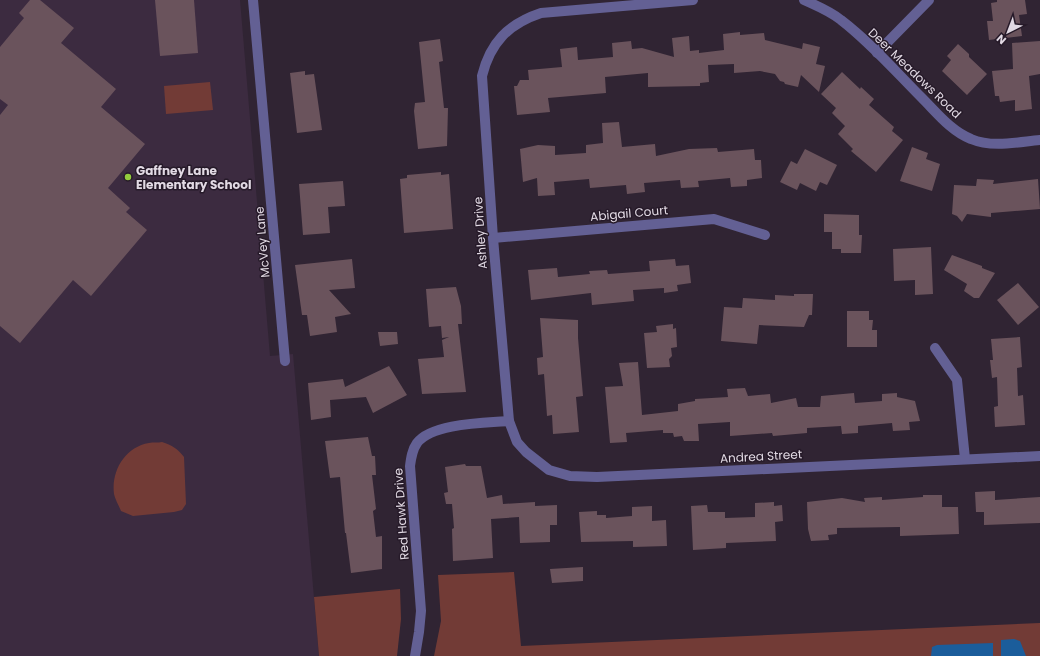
<svg xmlns="http://www.w3.org/2000/svg" width="1040" height="656" font-family="Poppins,sans-serif">
  <style>
    .built { fill: #3c2b40 }
    .green { fill: #723b36 }
    .water { fill: #1b5d9b }
    .building { fill: #6a535c }
    .lines { fill: none; stroke-linecap: round; stroke-linejoin: round }
    .minor { stroke: #636094; stroke-width: 10 }
    .poi-dot { fill: #93cc3d; stroke: #261a29; stroke-width: 1.5 }
    .labels { text-anchor: middle; dominant-baseline: central; stroke-width: 3; stroke-linejoin: round; paint-order: stroke }
    .street-label { font-size: 12px; fill: #e2dae4; stroke: #261a29 }
    .poi-label { font-size: 12px; font-weight: bold; fill: #e2dae4; stroke: #261a29; text-anchor: start }
  </style>
  <rect width="100%" height="100%" fill="#302433"/>
  <!-- built -->
  <polygon class="built" points="0,0 240,0 270,356 293,354 319,656 0,656"/>
  <!-- green -->
  <g class="green">
    <polygon points="210,82 213,110 166,114 164,86"/>
    <path d="M 162,442 C 172,445 178,449 184,457 L 186,504 L 182,510 L 174,512 L 133,516 L 121,511 C 119,506 115,499 114,494 C 111,471 125,447 149,443 C 153,442 158,443 162,442 Z"/>
    <polygon points="514,572 521,646 1040,623 1040,656 434,656 441,621 438,575"/>
    <polygon points="400,589 401,619 397,656 319,656 314,597"/>
  </g>
  <!-- water -->
  <g class="water">
    <polygon points="1014,639 1020,641 1026,656 1001,656 1001,640"/>
    <polygon points="993,643 993,656 931,656 932,647 937,645"/>
  </g>
  <!-- building -->
  <g class="building">
    <polygon points="30,0 40,0 74,28 61,43 116,89 101,107 145,144 108,188 130,208 126,212 147,230 91,296 73,280 20,343 0,326 0,115 8,105 0,99 0,47 24,18 19,13"/>
    <polygon points="155,0 194,0 198,53 160,56"/>
    <polygon points="997,0 1025,0 1027,14 1019,15 1022,36 989,40 987,21 993,21 991,3 997,2"/>
    <polygon points="740,32 740,35 764,33 765,40 802,49 803,43 820,47 816,64 825,66 819,92 801,75 798,87 785,84 784,82 780,81 775,74 760,71 734,73 734,64 708,65 709,82 700,83 700,86 648,87 648,73 605,77 606,93 548,98 550,112 517,115 514,86 517,86 520,80 529,80 528,70 562,67 560,49 577,47 578,60 613,57 612,43 631,41 632,49 642,48 674,57 672,38 689,36 690,51 699,50 699,53 724,50 723,34"/>
    <polygon points="440,39 443,61 439,62 444,108 448,108 447,146 418,149 414,111 415,103 425,102 419,42"/>
    <polygon points="1040,41 1040,74 1029,76 1032,109 1015,111 1015,100 1000,102 999,96 995,96 992,71 1013,69 1012,43"/>
    <polygon points="958,44 969,54 969,57 987,74 967,95 942,71 951,60 947,56"/>
    <polygon points="305,71 305,75 314,74 322,130 297,133 290,73"/>
    <polygon points="842,72 860,89 861,87 874,99 869,105 894,127 892,131 903,140 876,172 851,151 853,149 838,134 845,126 832,113 836,108 821,94"/>
    <polygon points="619,122 622,147 655,144 656,156 689,149 717,148 718,152 754,149 755,160 761,160 762,178 747,180 747,186 731,187 730,178 698,181 699,187 681,188 680,180 644,183 645,192 627,194 626,185 590,188 589,179 554,182 555,195 538,196 537,178 523,182 520,149 538,145 555,146 555,155 586,153 586,145 603,143 602,123"/>
    <polygon points="912,147 928,153 926,159 940,164 932,191 900,181"/>
    <polygon points="805,149 837,165 827,185 820,182 816,191 800,183 797,190 780,182 791,161 797,164"/>
    <polygon points="441,172 441,175 449,174 453,229 404,233 400,179 407,178 407,175"/>
    <polygon points="977,179 994,180 993,184 1038,179 1040,209 991,213 991,217 967,214 962,222 957,216 952,214 954,185 976,186"/>
    <polygon points="343,181 345,206 328,207 330,233 303,235 299,184"/>
    <polygon points="824,214 859,215 859,235 862,235 861,253 841,253 841,249 832,249 832,232 824,232"/>
    <polygon points="931,247 933,294 915,295 915,280 894,281 893,249"/>
    <polygon points="952,255 982,266 982,268 995,273 979,298 974,298 964,291 967,284 944,270"/>
    <polygon points="352,259 355,288 329,290 351,314 335,317 337,332 310,336 307,315 302,315 295,265"/>
    <polygon points="675,259 676,266 689,265 691,283 677,285 678,291 664,293 664,288 633,290 634,301 592,305 591,293 531,300 528,270 557,268 558,277 590,274 589,271 607,270 608,274 650,271 649,261"/>
    <polygon points="1018,283 1039,307 1018,325 997,300"/>
    <polygon points="456,287 461,306 462,324 458,324 466,392 422,394 418,359 444,357 442,340 449,337 442,338 441,326 429,327 426,289"/>
    <polygon points="794,294 813,294 812,315 809,315 804,327 759,325 757,344 721,341 724,307 742,308 743,298 775,300 775,295 794,296"/>
    <polygon points="847,311 869,311 869,320 873,320 872,330 877,330 877,347 847,347"/>
    <polygon points="540,318 578,320 578,338 583,396 576,397 579,432 553,434 552,415 547,416 544,374 538,375 537,358 543,357"/>
    <polygon points="673,324 673,329 676,328 677,347 671,348 672,356 669,359 670,367 647,368 644,333 657,332 656,326"/>
    <polygon points="378,332 397,332 398,344 380,346"/>
    <polygon points="1020,337 1022,367 1017,368 1018,396 1023,395 1025,425 995,427 994,407 998,406 997,377 992,378 990,360 993,360 991,339"/>
    <polygon points="638,362 642,415 678,411 678,404 695,401 695,399 728,397 727,389 745,388 748,396 770,394 771,403 796,398 798,407 820,407 821,396 854,393 855,403 882,401 882,394 897,393 897,397 915,401 920,421 909,422 910,430 893,431 892,423 858,426 858,433 842,434 841,426 807,428 807,433 773,436 772,433 730,436 730,422 698,424 699,441 684,441 682,436 674,437 673,433 663,433 663,430 626,433 627,442 610,443 605,387 623,386 619,363"/>
    <polygon points="389,366 407,395 373,413 366,397 330,400 331,417 311,420 308,383 343,379 345,387"/>
    <polygon points="368,437 372,456 375,456 376,475 372,475 376,509 373,511 376,537 382,536 382,569 351,573 346,533 345,533 340,477 330,478 325,441"/>
    <polygon points="465,464 466,466 481,466 487,498 502,495 503,504 535,502 535,506 557,505 557,525 550,525 550,542 520,543 519,517 491,519 493,558 453,561 452,529 454,528 452,504 446,504 444,493 448,492 445,467"/>
    <polygon points="995,491 995,500 1040,497 1040,523 984,525 984,512 976,512 975,492"/>
    <polygon points="923,495 942,495 942,507 958,507 959,534 900,536 900,527 837,528 837,534 828,535 829,540 811,541 808,529 807,502 842,498 865,502 864,498 882,497 882,500 923,497"/>
    <polygon points="774,502 774,506 782,505 783,521 775,522 776,541 726,543 726,548 693,550 691,506 707,505 708,512 725,512 725,518 755,517 755,503"/>
    <polygon points="652,506 652,521 666,520 667,546 633,547 633,541 581,542 579,512 597,511 597,515 606,515 606,518 632,516 632,507"/>
    <polygon points="583,567 583,581 552,583 550,569"/>
  </g>
  <g class="lines">
    <!-- minor -->
    <g class="minor">
      <polyline points="253,0 285,361"/>
      <path d="M 693,0 L 541,13 C 508,24 490,43 482,76 L 493,238 L 509,421 L 517,442 L 526,452 L 549,470 L 570,476 L 597,477 L 1040,456"/>
      <path d="M 804,0 C 817,6 830,11 841,20 C 871,43 896,72 922,98 C 937,113 951,131 971,139 C 992,148 1018,142 1040,140"/>
      <polyline points="877,53 929,0"/>
      <polyline points="493,238 714,219 765,235"/>
      <polyline points="935,348 957,380 965,459"/>
      <path d="M 415,656 L 419,632 L 421,611 L 410,466 C 411,458 412,450 417,443 C 432,423 485,423 509,421"/>
    </g>
  </g>
  <!-- markers -->
  <circle class="poi-dot" cx="128" cy="177" r="4"/>
  <g class="labels">
    <!-- street labels -->
    <g class="street-label">
      <text transform="translate(915 73) rotate(44)">Deer Meadows Road</text>
      <text transform="translate(629 213) rotate(-5)">Abigail Court</text>
      <text transform="translate(480 233) rotate(-94)">Ashley Drive</text>
      <text transform="translate(262 242) rotate(-95)">McVey Lane</text>
      <text transform="translate(761 456) rotate(-3)">Andrea Street</text>
      <text transform="translate(401 514) rotate(-94)">Red Hawk Drive</text>
    </g>
    <!-- poi labels -->
    <g class="poi-label">
      <text x="136" y="170">Gaffney Lane<tspan x="136" dy="14">Elementary School</tspan></text>
    </g>
  </g>
  <!-- north arrow -->
  <g transform="translate(1008 32) rotate(222)" stroke="#261a29" stroke-width="3" paint-order="stroke">
  <path d="M0-3L7 15L0 10L-7 15Z" fill="#e2dae4"/>
  <text y="-6" font-size="11" font-weight="bold" text-anchor="middle" fill="#e2dae4">N</text>
  </g>
</svg>
